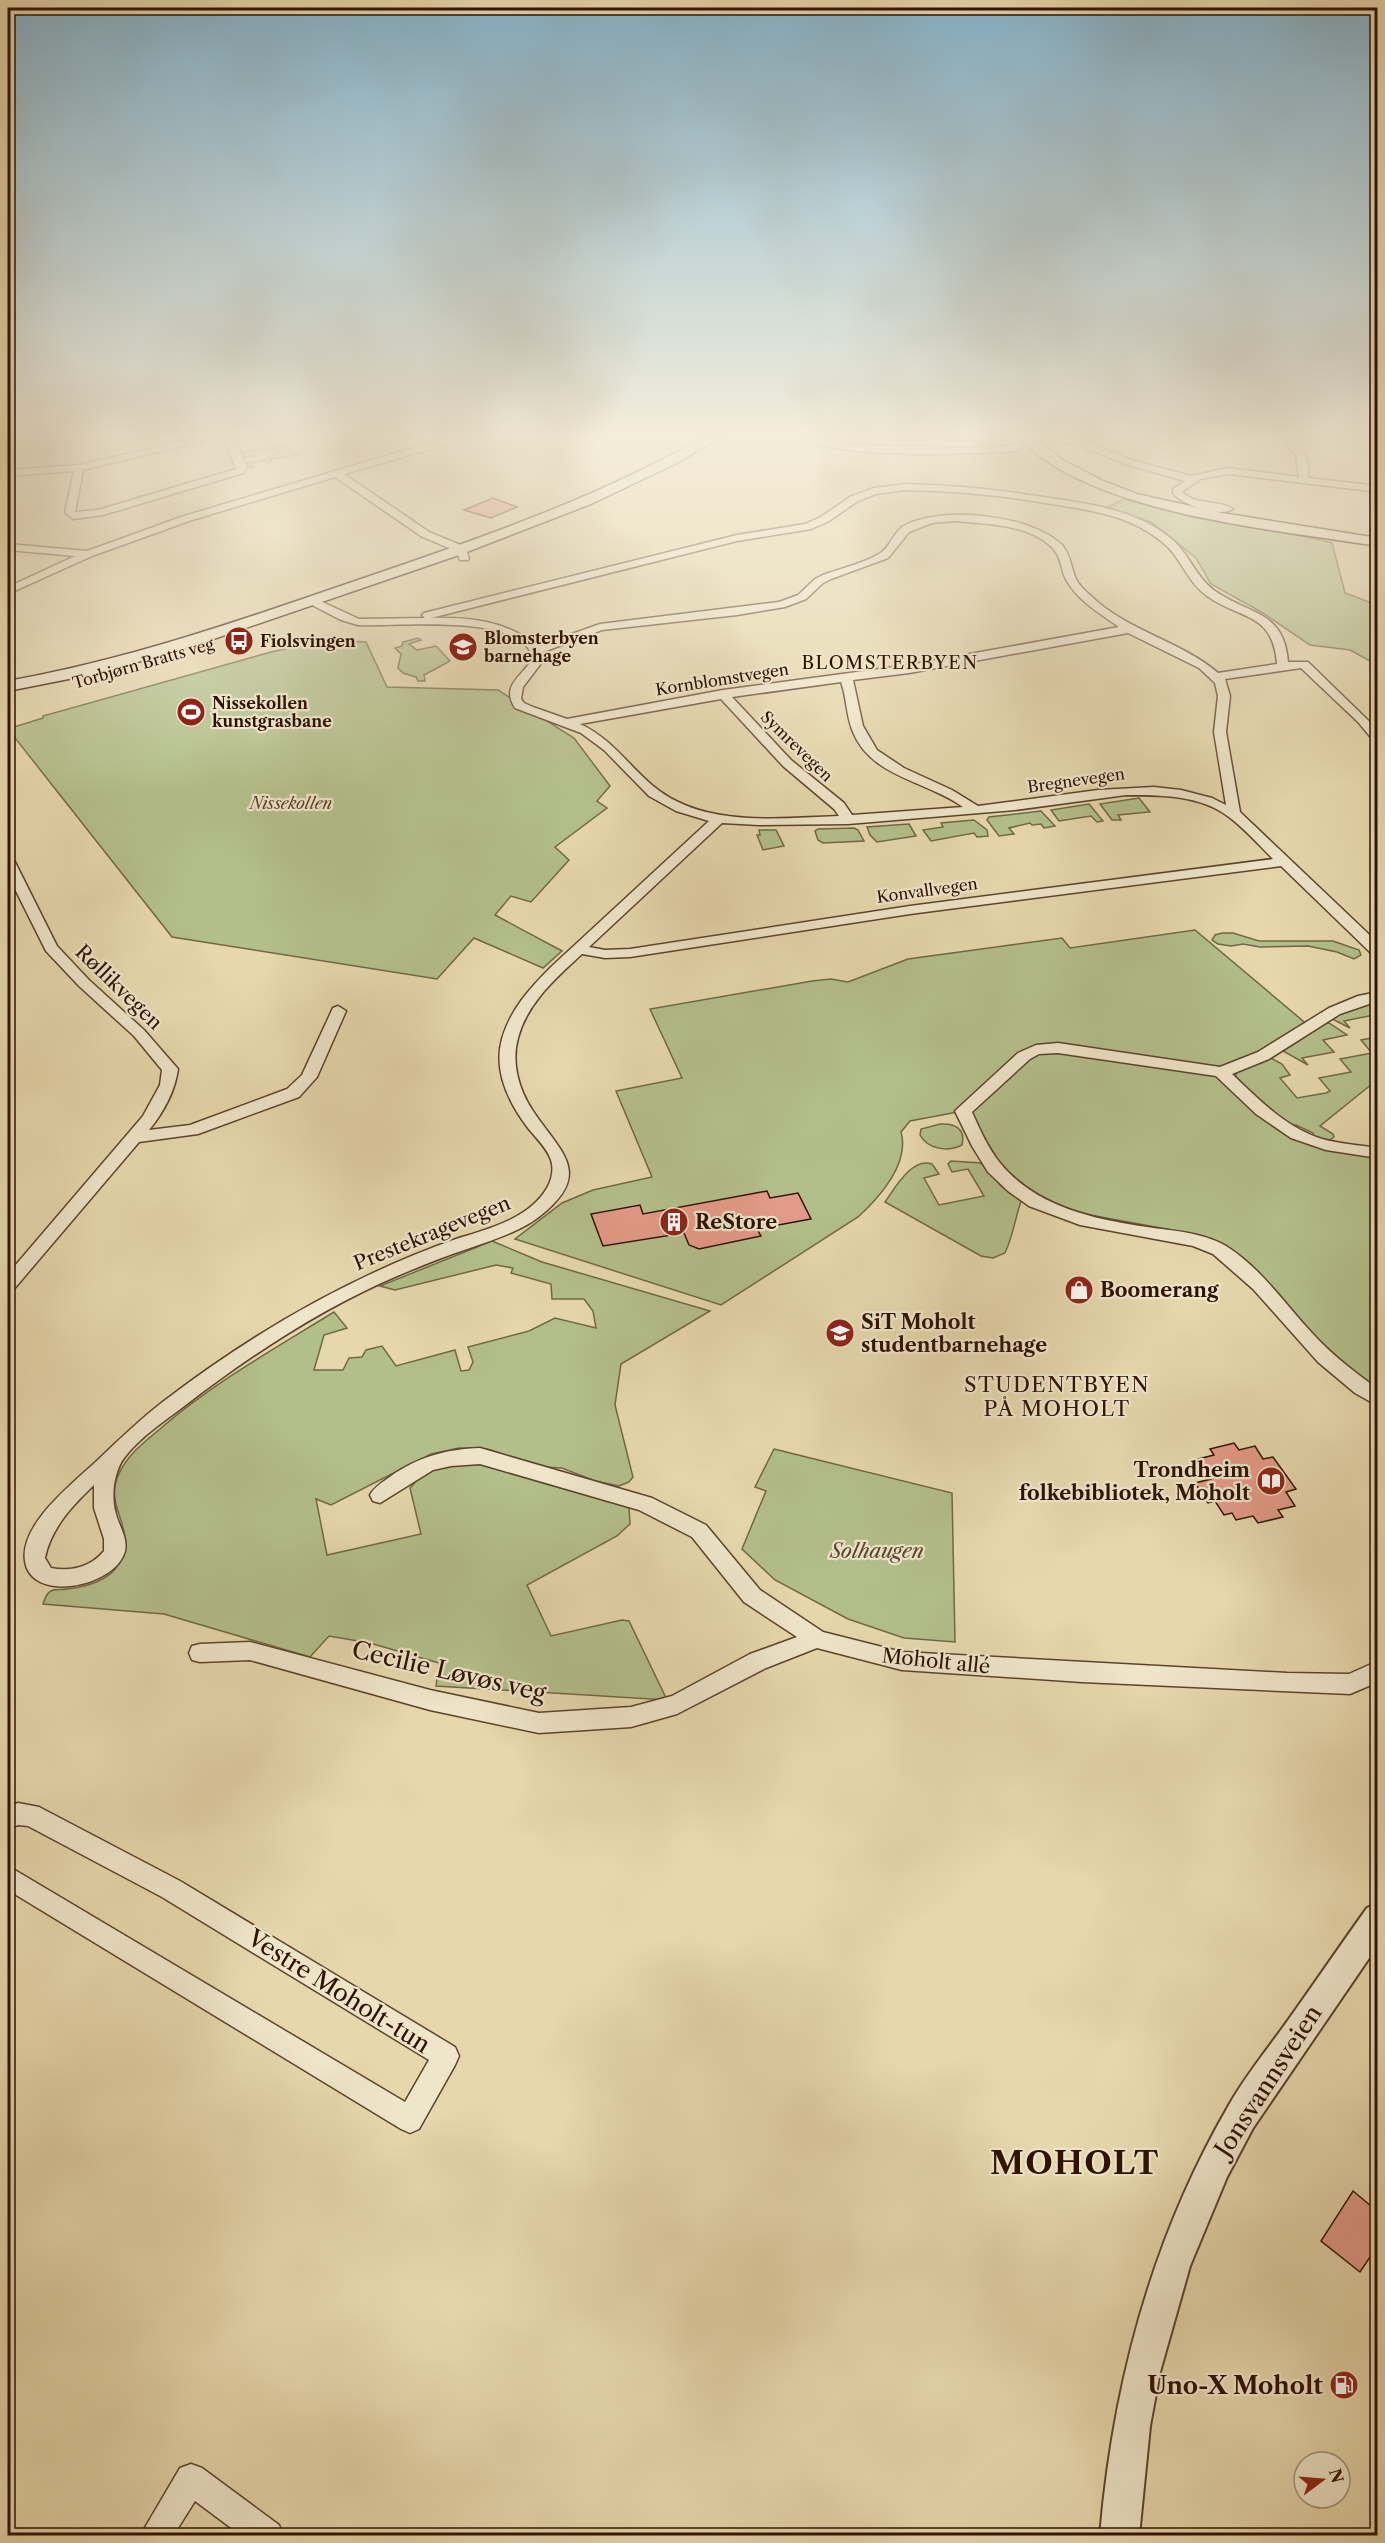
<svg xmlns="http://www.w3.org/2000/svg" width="1385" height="2543" font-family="'Libre Caslon Text',serif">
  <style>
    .green { fill: #b3bf8b; stroke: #706846; stroke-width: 1.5 }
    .building { fill: #e49a88; stroke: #2e1200; stroke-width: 1.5 }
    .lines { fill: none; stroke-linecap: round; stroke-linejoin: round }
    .minor-casing { stroke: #5c432b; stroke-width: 3 }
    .tertiary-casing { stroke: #5c432b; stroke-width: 4 }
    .secondary-casing { stroke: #2e1200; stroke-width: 3 }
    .minor { fill: #efe5c9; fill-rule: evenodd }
    .tertiary { fill: #efe5c9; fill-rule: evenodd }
    .secondary { fill: #efe5c9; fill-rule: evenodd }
    .labels { text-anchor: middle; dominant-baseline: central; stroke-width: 4.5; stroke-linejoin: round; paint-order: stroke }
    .far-poi-label { font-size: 16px; font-weight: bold; fill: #2e1200; stroke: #efe5c9; text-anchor: start }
    .far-street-label { font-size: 16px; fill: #2e1200; stroke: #efe5c9 }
    .far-park-label { font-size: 16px; font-style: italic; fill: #56462a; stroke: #efe5c9 }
    .far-neighbourhood-label { font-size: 18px; letter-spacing: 1.5px; fill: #2e1200; stroke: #efe5c9 }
    .street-label { font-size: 20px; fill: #2e1200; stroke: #efe5c9 }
    .poi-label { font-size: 20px; font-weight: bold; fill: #2e1200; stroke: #efe5c9; text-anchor: start }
    .park-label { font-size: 20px; font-style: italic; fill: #56462a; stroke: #efe5c9 }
    .neighbourhood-label { font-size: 21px; letter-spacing: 1.5px; fill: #2e1200; stroke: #efe5c9 }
    .near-street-label { font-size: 24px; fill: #2e1200; stroke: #efe5c9 }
    .near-poi-label { font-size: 24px; font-weight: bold; fill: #2e1200; stroke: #efe5c9; text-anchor: end }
    .near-district-label { font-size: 32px; font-weight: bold; letter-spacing: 1.5px; fill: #2e1200; stroke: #efe5c9 }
  </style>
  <rect width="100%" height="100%" fill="#e6d7ac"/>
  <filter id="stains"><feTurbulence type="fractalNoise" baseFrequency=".00333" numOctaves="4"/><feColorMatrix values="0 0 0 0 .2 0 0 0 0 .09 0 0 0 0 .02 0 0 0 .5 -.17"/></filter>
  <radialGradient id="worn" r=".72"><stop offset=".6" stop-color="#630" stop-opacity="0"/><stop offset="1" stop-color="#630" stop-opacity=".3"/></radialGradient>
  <!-- green -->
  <g class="green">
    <polygon points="282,445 298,455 270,459 272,461 267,463 265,461 252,463 254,467 247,467 251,466 247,463 262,461 278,453 274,449 252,452 255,456 245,457 242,452"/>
    <polygon points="1124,499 1191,517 1313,538 1332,543 1345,593 1377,605 1377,665 1350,650 1310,645 1263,613 1211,584 1196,558 1151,522 1106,508"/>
    <polygon points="418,638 421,640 409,644 417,650 436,646 450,661 424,675 425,681 418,681 416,677 403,673 398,668 401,654 395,648 402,646 403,642"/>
    <polygon points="325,640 366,642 387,687 498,690 574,738 610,786 597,801 607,808 555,847 569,860 531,902 511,896 495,915 562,951 543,968 474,938 437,979 172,937 8,729 43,718 43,716 271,652"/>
    <polygon points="1139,798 1150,812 1118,815 1121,820 1112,820 1100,804"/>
    <polygon points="1089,804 1103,821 1097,822 1091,816 1059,821 1051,810"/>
    <polygon points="1041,811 1055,826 1044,828 1041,824 1032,825 1030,823 1009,828 1014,834 999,836 987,820 989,817"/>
    <polygon points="974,820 987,830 988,836 977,837 974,833 931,841 923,830 943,827 941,823"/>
    <polygon points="909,824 916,836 877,842 870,835 867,827"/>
    <polygon points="854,828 858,830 864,841 823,843 818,840 815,831 818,829"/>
    <polygon points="759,830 776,830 784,846 763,850 757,835 760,835"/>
    <path d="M 1195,930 L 1309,1026 L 1222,1071 L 1293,1132 L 1377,1153 L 1377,1390 L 1328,1353 L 1265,1281 L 1188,1233 L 1068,1211 L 1029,1191 L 1001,1165 L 971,1115 L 963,1111 L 910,1121 L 901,1132 C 910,1163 880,1197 858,1217 L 721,1305 L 515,1239 L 562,1203 L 593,1190 L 652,1177 L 616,1091 L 682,1078 L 650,1009 L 812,981 L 831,979 L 848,982 L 908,959 L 1062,938 L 1070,948 Z"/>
    <polygon points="1222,933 1233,933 1259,941 1333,941 1359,950 1361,955 1354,959 1337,952 1308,946 1260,947 1243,944 1231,946 1218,944 1212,940 1215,935"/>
    <polygon points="1377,1000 1377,1018 1374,1015 1344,1021 1350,1028 1332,1019 1353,1005"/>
    <polygon points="1324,1023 1329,1023 1347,1035 1323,1040 1334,1052 1302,1058 1308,1065 1283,1051"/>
    <polygon points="1377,1037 1377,1080 1320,1126 1333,1134 1334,1137 1330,1140 1314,1137 1313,1133 1296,1125 1290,1126 1236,1080 1236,1072 1271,1058 1282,1064 1290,1075 1280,1078 1297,1098 1326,1093 1330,1091 1319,1078 1351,1072 1340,1059 1372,1053 1361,1040"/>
    <path d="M 940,1124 C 955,1123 966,1129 962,1145 C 946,1153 927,1148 920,1135 L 921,1129 Z"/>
    <path d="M 951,1161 L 981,1163 L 1001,1186 L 1021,1201 C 1015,1219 1013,1236 1005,1253 L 993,1258 L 981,1256 L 885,1202 C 895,1188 912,1157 932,1164 L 939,1174 L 924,1178 L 939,1205 L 984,1196 L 968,1169 L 952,1172 L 948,1164 Z"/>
    <path d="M 492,1241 L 542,1262 L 710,1311 L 621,1364 L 615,1405 L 633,1477 L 629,1482 L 619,1486 L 595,1481 L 562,1468 L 543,1467 L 487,1449 L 459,1448 L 431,1454 L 331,1505 L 316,1499 L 327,1555 L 421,1534 L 410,1488 C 415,1483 420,1475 426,1471 C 466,1444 575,1488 620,1501 L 629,1507 L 630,1524 L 617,1536 L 527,1585 L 551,1636 L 622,1620 L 629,1621 L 667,1700 L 436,1686 L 439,1663 L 370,1643 L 329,1636 L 310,1657 L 164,1614 L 43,1604 C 45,1598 47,1592 53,1590 C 57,1589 63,1590 67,1589 C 84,1587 105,1582 116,1568 C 142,1532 103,1509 118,1476 C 126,1456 143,1443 160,1429 C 213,1383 274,1349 334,1312 L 347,1328 L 324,1335 L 314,1370 L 343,1370 L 349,1358 L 362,1357 L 366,1350 L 382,1346 L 396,1366 L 455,1350 L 461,1371 L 469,1370 L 473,1362 L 468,1347 L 529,1331 L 555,1318 L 596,1328 L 593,1311 L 584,1299 L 552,1299 L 551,1284 L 511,1273 L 513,1268 L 496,1265 L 395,1290 L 380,1286 Z"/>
    <polygon points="774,1449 952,1493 955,1642 904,1638 848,1619 775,1580 742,1549 766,1491 755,1487"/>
  </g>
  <!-- building -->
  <g class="building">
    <polygon points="493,498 517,507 491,518 464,510"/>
    <polygon points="767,1191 770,1198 798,1193 811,1219 757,1229 761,1236 699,1249 689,1245 684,1233 603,1246 591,1214 640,1205 643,1214"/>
    <polygon points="1234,1443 1239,1450 1255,1446 1263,1459 1273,1457 1296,1489 1286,1492 1295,1506 1278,1510 1283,1517 1258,1523 1253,1516 1236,1520 1232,1513 1224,1515 1215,1501 1208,1503 1195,1483 1211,1479 1198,1459 1214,1455 1210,1449"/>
    <polygon points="1353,2191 1377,2211 1377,2263 1370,2257 1360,2272 1321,2241"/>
  </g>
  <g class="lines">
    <!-- minor casing -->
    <g class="minor-casing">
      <g id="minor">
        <polygon points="202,437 220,437 83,470 75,512 98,510 236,469 224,437 233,437 247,467 243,473 103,515 73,519 65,512 74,471 8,476 8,470 79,465"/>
        <polygon points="463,437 486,437 430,449 344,474 429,532 465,547 469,558 468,560 460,560 456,551 421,536 335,477 192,520 92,556 8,594 8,587 75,556 8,550 8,544 87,551 184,516 426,444"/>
        <path d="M 802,437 C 819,437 835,443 853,445 L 972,448 L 1018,445 L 1023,448 L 1018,451 C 973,454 837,460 802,437 Z"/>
        <path d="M 1076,437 L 1131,460 L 1191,476 L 1228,468 L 1299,477 L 1296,455 L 1281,437 L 1291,437 C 1304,449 1310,461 1308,478 L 1378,486 L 1378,492 L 1228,474 L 1200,479 L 1182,492 C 1197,506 1218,499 1233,509 C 1221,518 1182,505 1173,493 L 1173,489 L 1185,481 L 1125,464 L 1074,443 L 1054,445 L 1049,442 L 1054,439 Z"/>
        <path d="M 905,484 C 954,485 1001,490 1050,498 C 1091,504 1135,510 1169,537 C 1189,552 1195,577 1215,591 C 1249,615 1284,610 1288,662 L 1308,662 L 1378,730 L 1378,742 L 1374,741 L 1358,722 L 1301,668 L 1225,679 L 1230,696 L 1226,732 L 1240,812 L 1378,943 L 1378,956 L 1373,955 L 1281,866 L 910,914 L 630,957 L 605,958 L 582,954 C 556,978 527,1003 518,1038 C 511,1063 519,1090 533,1111 C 561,1153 594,1173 540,1216 C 520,1232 494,1239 470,1248 C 445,1256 421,1266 397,1276 C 320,1309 249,1356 183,1407 C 163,1422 139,1438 124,1458 C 118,1466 116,1475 114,1485 C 113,1495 113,1504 116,1514 C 119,1526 128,1538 125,1551 C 116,1587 31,1604 25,1561 C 19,1522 79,1479 103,1455 C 124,1435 145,1415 168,1398 C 256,1331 352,1276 456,1239 C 488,1229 529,1219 547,1188 C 552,1179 554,1169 551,1160 C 547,1148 536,1138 528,1128 C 509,1103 493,1071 502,1039 C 510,1010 530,988 551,967 L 709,821 L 676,811 L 649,796 L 604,750 L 581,733 L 515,708 C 500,685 523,676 533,658 C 522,612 394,627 358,625 L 341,620 L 308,603 L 308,599 L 316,599 L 359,619 L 425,618 L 422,615 L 424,613 L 737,535 L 805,524 L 821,517 L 850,497 L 874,488 ZM 905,490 C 953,491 999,495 1046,503 C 1087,510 1128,514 1161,541 C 1181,556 1186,581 1207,596 C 1241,620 1273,612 1277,664 L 1218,673 C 1181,641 1127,631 1091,596 C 1086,592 1079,585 1076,579 C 1071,568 1071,555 1062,545 C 1032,515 939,504 902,527 C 893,534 889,549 879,554 C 862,564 841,568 823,575 L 815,579 L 798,595 L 779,602 L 600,624 L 538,646 C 506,621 471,617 431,618 L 737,541 L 811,529 L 829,521 L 858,501 L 876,494 ZM 954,521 C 985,524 1034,524 1055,551 C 1062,560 1061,572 1067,581 C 1079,602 1101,614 1119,627 L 909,665 L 723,690 L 567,719 L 533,707 L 524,703 L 521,699 L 523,687 L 545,658 L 543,652 L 602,630 L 737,615 L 785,607 L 806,599 L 823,583 L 831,579 L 888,558 L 909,532 L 932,523 ZM 1128,633 L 1199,668 L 1215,683 L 1218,696 L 1214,732 L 1226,805 L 1212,798 L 1181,790 L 1154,787 L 1098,790 L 978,806 L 952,790 L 904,768 L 877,750 L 863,726 L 853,680 L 909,673 ZM 841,682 C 847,698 846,716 853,732 C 871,777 927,781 963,807 L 852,815 L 844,803 L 791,760 L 732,697 ZM 721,699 L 783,766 L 834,809 L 839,816 C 778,818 703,828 653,786 C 628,765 611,738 580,724 ZM 1126,795 C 1160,795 1201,795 1229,817 C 1245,829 1259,845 1273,859 L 910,906 L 630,949 L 605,950 L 589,947 L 722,823 L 759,825 L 848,824 L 1015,810 ZM 94,1485 L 94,1508 L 104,1539 L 104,1551 C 91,1567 71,1572 51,1568 L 45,1558 C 51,1528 72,1506 94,1485 Z"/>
        <path d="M 8,858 L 15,862 L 57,946 L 89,980 L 144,1030 L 178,1069 C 175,1091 163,1113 149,1130 L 190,1125 L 287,1089 L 302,1075 L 333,1008 L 338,1006 L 346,1011 L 317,1077 L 299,1097 L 198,1134 L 139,1142 L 14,1289 L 8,1291 L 8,1274 L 143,1116 L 160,1085 L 162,1070 L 134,1036 L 79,986 L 46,951 L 8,875 Z"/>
        <path d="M 1378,992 L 1378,1001 L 1340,1014 L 1269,1059 L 1232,1074 C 1258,1099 1286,1128 1322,1139 C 1340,1144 1359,1145 1378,1148 L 1378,1158 L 1326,1150 L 1291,1138 L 1256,1114 L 1216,1076 L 1058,1053 L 1039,1054 L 1030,1059 L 972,1112 C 980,1130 988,1148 1000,1163 C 1036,1207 1094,1219 1147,1227 C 1173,1231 1202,1232 1226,1246 C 1261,1268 1284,1303 1312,1333 C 1331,1354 1354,1372 1378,1389 L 1378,1406 L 1355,1393 L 1318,1362 L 1253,1289 L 1213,1254 L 1193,1246 L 1080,1225 L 1029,1206 L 1008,1191 L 988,1172 L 972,1146 L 955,1111 L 1018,1053 L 1036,1045 L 1058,1043 L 1220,1067 L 1258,1052 L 1329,1008 L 1358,996 Z"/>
        <path d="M 480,1448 L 652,1498 L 706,1525 L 760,1590 L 823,1632 L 902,1652 L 1287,1673 L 1349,1674 L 1378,1661 L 1378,1682 L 1350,1694 L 1082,1682 L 902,1670 L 817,1648 L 766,1668 L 677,1714 L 631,1727 L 539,1733 L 430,1710 L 250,1660 L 200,1662 L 192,1660 L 189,1653 L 192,1646 L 200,1644 L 250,1642 L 430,1690 L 539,1713 L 631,1707 L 672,1696 L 750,1654 L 797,1637 L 744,1602 L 692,1537 L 639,1510 L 480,1464 L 451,1466 L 433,1470 L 380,1503 L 373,1501 L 370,1495 C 374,1487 383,1482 391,1476 C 418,1457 447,1449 480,1448 Z"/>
        <polygon points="18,1803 39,1807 180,1881 455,2047 459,2056 455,2065 419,2129 410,2133 401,2129 8,1890 8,1866 405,2102 429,2060 162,1897 28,1826 18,1825 8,1829 8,1807"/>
        <polygon points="191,2464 202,2468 279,2525 283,2536 242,2536 195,2501 173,2536 140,2536 180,2468"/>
      </g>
    </g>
    <!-- tertiary casing -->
    <g class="tertiary-casing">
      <path id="tertiary" d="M 1378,1903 L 1378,1945 L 1253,2128 L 1227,2177 L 1190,2266 L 1160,2372 L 1150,2426 L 1139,2536 L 1100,2536 C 1113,2383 1152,2238 1229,2105 C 1245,2077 1265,2052 1284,2026 C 1312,1987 1339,1947 1367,1908 Z"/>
    </g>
    <!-- secondary casing -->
    <g class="secondary-casing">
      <g id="secondary">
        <path d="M 704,437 L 720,437 L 677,463 L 591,504 L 459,555 L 193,646 L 99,673 L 8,691 L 8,681 C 131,659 242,620 361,579 C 478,539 595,499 704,437 Z"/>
        <path d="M 1019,437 L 1033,437 L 1063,460 L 1103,481 L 1137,494 L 1222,513 L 1378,538 L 1378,546 C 1279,530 1087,514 1019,437 Z"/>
      </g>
    </g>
    <!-- minor -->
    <use href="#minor" class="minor"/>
    <!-- tertiary -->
    <use href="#tertiary" class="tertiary"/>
    <!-- secondary -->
    <use href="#secondary" class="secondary"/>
  </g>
  <!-- sky -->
  <linearGradient id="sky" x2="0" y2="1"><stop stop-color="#87b6d0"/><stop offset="0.55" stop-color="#f4edda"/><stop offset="1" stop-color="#f4edda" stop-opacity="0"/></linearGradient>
  <rect width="1385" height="793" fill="url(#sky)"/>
  <!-- icons -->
  <defs>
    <g id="bus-disc" transform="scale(1.5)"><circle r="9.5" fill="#8f2418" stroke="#efe5c9"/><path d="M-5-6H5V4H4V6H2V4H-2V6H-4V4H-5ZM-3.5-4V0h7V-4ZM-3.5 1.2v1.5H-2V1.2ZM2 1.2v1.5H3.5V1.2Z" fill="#fff"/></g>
    <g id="school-disc" transform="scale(1.5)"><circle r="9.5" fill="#8f2418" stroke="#efe5c9"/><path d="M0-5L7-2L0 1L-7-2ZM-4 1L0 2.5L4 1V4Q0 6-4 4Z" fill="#fff"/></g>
    <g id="stadium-disc" transform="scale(1.5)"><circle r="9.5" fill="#8f2418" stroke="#efe5c9"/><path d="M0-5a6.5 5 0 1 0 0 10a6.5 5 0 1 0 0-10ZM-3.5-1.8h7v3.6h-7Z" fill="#fff"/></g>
    <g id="building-disc" transform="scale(1.5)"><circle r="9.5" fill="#8f2418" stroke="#efe5c9"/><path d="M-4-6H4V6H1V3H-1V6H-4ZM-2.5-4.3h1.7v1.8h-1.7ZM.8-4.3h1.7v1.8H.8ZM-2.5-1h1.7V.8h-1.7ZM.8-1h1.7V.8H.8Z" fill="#fff"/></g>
    <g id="shop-disc" transform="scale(1.5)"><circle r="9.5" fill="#8f2418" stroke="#efe5c9"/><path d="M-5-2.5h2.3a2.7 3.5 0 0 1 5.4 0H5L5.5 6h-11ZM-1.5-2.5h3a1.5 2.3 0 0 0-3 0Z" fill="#fff"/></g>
    <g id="library-disc" transform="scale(1.5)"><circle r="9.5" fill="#8f2418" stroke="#efe5c9"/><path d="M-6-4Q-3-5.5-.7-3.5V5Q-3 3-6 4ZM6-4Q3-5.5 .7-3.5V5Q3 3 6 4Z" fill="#fff"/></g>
    <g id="fuel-disc" transform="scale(1.5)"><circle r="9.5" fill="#8f2418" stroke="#efe5c9"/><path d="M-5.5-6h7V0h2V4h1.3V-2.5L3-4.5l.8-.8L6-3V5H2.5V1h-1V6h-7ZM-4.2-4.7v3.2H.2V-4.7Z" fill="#fff"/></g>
  </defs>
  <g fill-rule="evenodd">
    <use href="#bus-disc" x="239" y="641"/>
    <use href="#school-disc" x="463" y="647"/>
    <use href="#stadium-disc" x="191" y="712"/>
    <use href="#building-disc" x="674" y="1222"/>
    <use href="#shop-disc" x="1079" y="1290"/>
    <use href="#school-disc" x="840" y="1333"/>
    <use href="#library-disc" x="1271" y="1481"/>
    <use href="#fuel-disc" x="1344" y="2385"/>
  </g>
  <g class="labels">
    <!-- far-poi labels -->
    <g class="far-poi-label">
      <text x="484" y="638">Blomsterbyen<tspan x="484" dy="18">barnehage</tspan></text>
      <text x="260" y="641">Fiolsvingen</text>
      <text x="212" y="703">Nissekollen<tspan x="212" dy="18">kunstgrasbane</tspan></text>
    </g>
    <!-- far-street labels -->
    <g class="far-street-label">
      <text transform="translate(143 663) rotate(-16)">Torbjørn Bratts veg</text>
      <text transform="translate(722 679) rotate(-9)">Kornblomstvegen</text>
      <text transform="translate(797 746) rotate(44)">Symrevegen</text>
      <text transform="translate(1076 780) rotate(-8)">Bregnevegen</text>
      <text transform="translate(927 890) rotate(-8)">Konvallvegen</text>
    </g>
    <!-- far-park labels -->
    <g class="far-park-label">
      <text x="291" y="803">Nissekollen</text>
    </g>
    <!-- far-neighbourhood labels -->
    <g class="far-neighbourhood-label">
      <text x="890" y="663">BLOMSTERBYEN</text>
    </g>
    <!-- street labels -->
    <g class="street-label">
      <text transform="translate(119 987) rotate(44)">Røllikvegen</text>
      <text transform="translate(432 1233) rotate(-22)">Prestekragevegen</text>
      <text transform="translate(936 1661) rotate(6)">Moholt allé</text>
    </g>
    <!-- poi labels -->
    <g class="poi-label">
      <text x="695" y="1222">ReStore</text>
      <text x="1100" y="1290">Boomerang</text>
      <text x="861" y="1322">SiT Moholt<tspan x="861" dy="23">studentbarnehage</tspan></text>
      <text x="1250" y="1470" text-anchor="end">Trondheim<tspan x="1250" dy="23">folkebibliotek, Moholt</tspan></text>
    </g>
    <!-- park labels -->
    <g class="park-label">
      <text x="877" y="1551">Solhaugen</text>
    </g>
    <!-- neighbourhood labels -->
    <g class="neighbourhood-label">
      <text x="1057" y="1384">STUDENTBYEN<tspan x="1057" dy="24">PÅ MOHOLT</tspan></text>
    </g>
    <!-- near-street labels -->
    <g class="near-street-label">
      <text transform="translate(449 1671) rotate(13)">Cecilie Løvøs veg</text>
      <text transform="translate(339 1991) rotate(32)">Vestre Moholt-tun</text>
      <text transform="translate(1268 2081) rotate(-57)">Jonsvannsveien</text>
    </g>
    <!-- near-poi labels -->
    <g class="near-poi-label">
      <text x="1323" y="2385">Uno-X Moholt</text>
    </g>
    <!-- near-district labels -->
    <g class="near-district-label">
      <text x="1075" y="2162">MOHOLT</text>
    </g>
  </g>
  <!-- margin -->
  <rect width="1385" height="2543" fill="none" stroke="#e6d7ac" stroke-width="30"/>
  <rect x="9" y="9" width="1367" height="2525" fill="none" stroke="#2e1200" stroke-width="3"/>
  <rect x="15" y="15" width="1355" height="2513" fill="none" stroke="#2e1200" stroke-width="1.5"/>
  <!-- north arrow -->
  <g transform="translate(1322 2480) rotate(74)"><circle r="28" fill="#efe5c9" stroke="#a29179" stroke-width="1.5"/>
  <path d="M0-4.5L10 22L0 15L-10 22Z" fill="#8f2418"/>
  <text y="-9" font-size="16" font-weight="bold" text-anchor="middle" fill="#2e1200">N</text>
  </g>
  <rect width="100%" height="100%" filter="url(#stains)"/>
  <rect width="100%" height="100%" fill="url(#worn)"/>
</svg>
